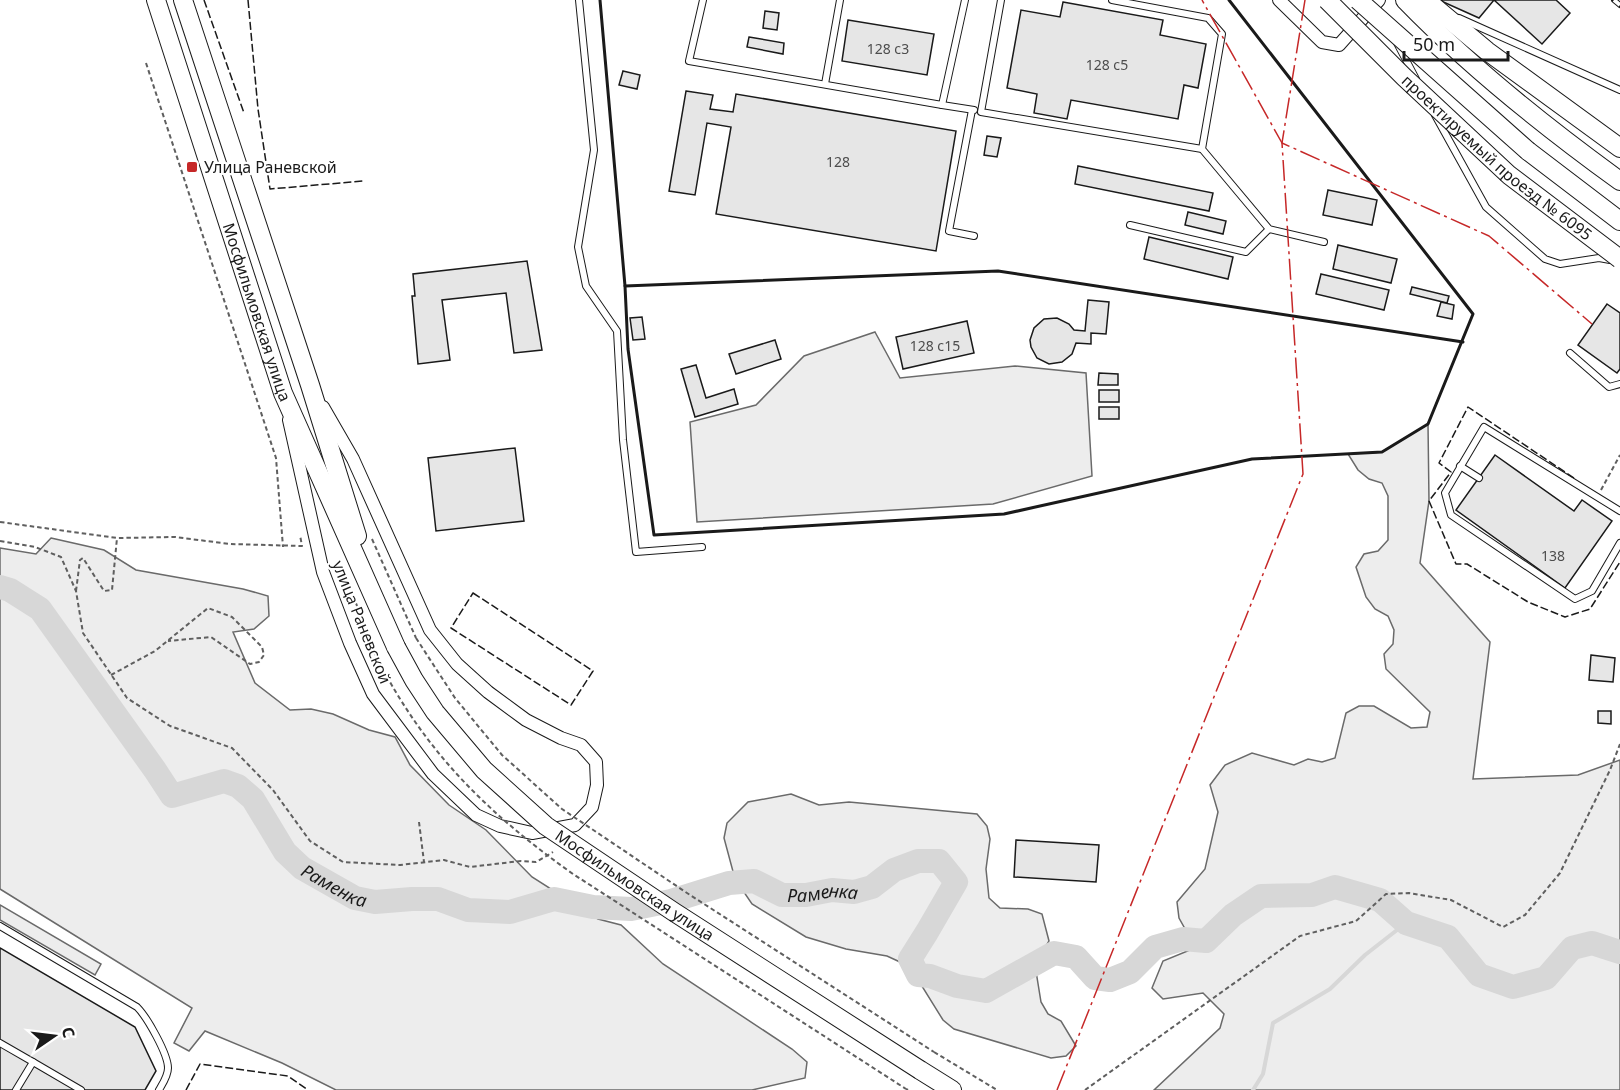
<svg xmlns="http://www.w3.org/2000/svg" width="1620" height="1090" font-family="'Noto Sans',sans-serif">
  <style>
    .built { fill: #ededed; stroke: #6a6a6a; stroke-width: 1.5 }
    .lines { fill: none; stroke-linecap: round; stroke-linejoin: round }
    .stream { stroke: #d7d7d7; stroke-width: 4 }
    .river { stroke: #d7d7d7; stroke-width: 24 }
    .building { fill: #e6e6e6; stroke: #1a1a1a; stroke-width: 1.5 }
    .lane-casing { stroke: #1a1a1a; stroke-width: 8 }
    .street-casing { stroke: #1a1a1a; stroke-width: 14 }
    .secondary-casing { stroke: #1a1a1a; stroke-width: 20 }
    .path { stroke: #5f5f5f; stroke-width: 2; stroke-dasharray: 4.5 3; stroke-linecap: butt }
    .lane { stroke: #fff; stroke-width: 6 }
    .street { stroke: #fff; stroke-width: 12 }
    .secondary { stroke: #fff; stroke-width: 18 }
    .rail-casing { stroke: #1a1a1a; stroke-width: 6 }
    .rail { stroke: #fff; stroke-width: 4; stroke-dasharray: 11; stroke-linecap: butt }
    .secondary-bridge-casing { stroke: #1a1a1a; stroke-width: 20; stroke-linecap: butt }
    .path-bridge { stroke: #5f5f5f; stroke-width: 2; stroke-dasharray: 4.5 3; stroke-linecap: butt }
    .secondary-bridge { stroke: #fff; stroke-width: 18 }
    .fence { stroke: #1a1a1a; stroke-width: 1.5; stroke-dasharray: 8 3; stroke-linecap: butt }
    .wall { stroke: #1a1a1a; stroke-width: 3 }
    .power { stroke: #c62828; stroke-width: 1.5; stroke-dasharray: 21 4.5 3 4.5; stroke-linecap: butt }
    .poi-dot { fill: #c62828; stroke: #fff; stroke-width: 2 }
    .labels { text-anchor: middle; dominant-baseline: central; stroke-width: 4.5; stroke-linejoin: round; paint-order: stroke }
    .number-label { font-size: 14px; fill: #4d4d4d }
    .street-label { font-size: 16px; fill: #1a1a1a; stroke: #fff }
    .poi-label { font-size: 16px; fill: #1a1a1a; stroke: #fff; text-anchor: start }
    .water-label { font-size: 18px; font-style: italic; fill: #1a1a1a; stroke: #fff }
  </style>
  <rect width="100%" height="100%" fill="#fff"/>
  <!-- built -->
  <g class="built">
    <polygon points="875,332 900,378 1015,366 1086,373 1092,476 993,504 697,522 690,422 756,405 804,356"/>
    <polygon points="1428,424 1429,501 1420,563 1490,642 1473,779 1578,775 1620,760 1620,1090 1154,1090 1220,1028 1224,1014 1203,993 1163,999 1152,988 1163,961 1190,950 1189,936 1179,918 1177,902 1205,869 1218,812 1210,785 1225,765 1252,753 1294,765 1308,759 1322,762 1335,758 1346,713 1359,706 1374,706 1411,728 1427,727 1430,712 1386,669 1384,654 1393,644 1394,630 1388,616 1375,609 1366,597 1356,567 1364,554 1378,551 1388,540 1388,496 1382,483 1369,479 1358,470 1348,454 1382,452"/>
    <polygon points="51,538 104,550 136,570 243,589 268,596 269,616 254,629 233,632 255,683 290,710 311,709 333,714 369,730 395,737 410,765 449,805 486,830 532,877 598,919 621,925 663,964 792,1049 807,1062 805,1078 752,1090 336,1090 282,1063 205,1031 189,1051 174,1043 192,1008 0,889 0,548 36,554"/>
    <polygon points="791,794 819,805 849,802 977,814 987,826 990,839 986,869 989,898 1000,908 1028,909 1042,914 1049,941 1035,965 1041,1002 1048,1014 1061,1021 1076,1046 1066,1056 1051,1058 954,1029 943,1020 912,970 900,962 887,956 846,949 806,937 752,904 735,879 724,838 727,823 748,802"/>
    <polygon points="0,905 101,964 95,975 0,920"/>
  </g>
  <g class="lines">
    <!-- stream -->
    <polyline class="stream" points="1253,1090 1263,1074 1273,1023 1330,989 1365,955 1406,923"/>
    <!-- river -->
    <path class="river" id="s1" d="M 0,587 L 10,590 L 40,609 L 155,770 L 172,796 L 224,781 L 238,786 L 253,799 L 285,852 L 302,868 L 355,898 L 375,902 L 412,899 L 438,899 L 468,910 L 510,912 L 554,899 L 593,907 L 631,909 L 671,901 L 729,883 L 754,881 L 782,895 L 806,895 L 832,890 L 854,892 L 872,887 L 894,870 L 918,861 L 939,861 L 956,882 L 927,932 L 910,959 L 918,975 L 930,976 L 957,986 L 986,991 L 1054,953 L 1076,957 L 1095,978 L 1110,980 L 1130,972 L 1155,947 L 1183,939 L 1206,941 L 1233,915 L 1261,896 L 1312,895 L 1335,887 L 1380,900 L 1406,923 L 1448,937 L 1479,975 L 1513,987 L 1546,978 L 1572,948 L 1592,943 L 1620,952"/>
  </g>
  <!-- building -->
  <g class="building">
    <polygon points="1439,0 1556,0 1570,13 1542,44 1494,0 1479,18"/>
    <polygon points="1063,2 1163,20 1160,35 1206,44 1198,88 1184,85 1178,119 1071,100 1067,119 1034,113 1037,94 1007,88 1021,10 1060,17"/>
    <polygon points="765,11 779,13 777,30 763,28"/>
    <polygon points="848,20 934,34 927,75 842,61"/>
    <polygon points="749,37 784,43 783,54 747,47"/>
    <polygon points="623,71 640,75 637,89 619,85"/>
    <polygon points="686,91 713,95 710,109 733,112 736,94 956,131 936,251 716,214 731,127 707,123 695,195 669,191"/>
    <polygon points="987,136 1001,138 997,157 984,155"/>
    <polygon points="1078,166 1213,193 1209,211 1075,184"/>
    <polygon points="1328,190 1377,200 1372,225 1323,215"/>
    <polygon points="1188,212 1226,221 1223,234 1185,225"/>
    <polygon points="1149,237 1233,257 1228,279 1144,259"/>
    <polygon points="1338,245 1397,259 1391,283 1333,269"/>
    <polygon points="527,261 542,350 514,353 506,293 442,300 450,360 418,364 412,296 415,296 413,274"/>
    <polygon points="1321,274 1389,290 1384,310 1316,294"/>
    <polygon points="1412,287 1449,296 1447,303 1410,294"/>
    <polygon points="1088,300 1109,302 1106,334 1091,333 1091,344 1076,343 1072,354 1062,362 1049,364 1037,358 1031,347 1030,340 1034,328 1044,319 1057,318 1069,324 1074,330 1085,331"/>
    <polygon points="1441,302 1454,305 1452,319 1437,316"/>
    <polygon points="1607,304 1620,313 1620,369 1617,373 1578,345"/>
    <polygon points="642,317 645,339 633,340 630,318"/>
    <polygon points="967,321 974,353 903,369 896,337"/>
    <polygon points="775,340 781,359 736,374 729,354"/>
    <polygon points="696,365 706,398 734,389 738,404 695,417 681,369"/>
    <polygon points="1099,373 1118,374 1118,385 1098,385"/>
    <rect x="1099" y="390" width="20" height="12"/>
    <rect x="1099" y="407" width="20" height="12"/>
    <polygon points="515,448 524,521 436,531 428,458"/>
    <polygon points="1495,455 1574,511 1582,500 1612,521 1565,588 1456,510"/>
    <polygon points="1591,655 1615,658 1613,682 1589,680"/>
    <polygon points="1598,711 1611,711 1611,724 1598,723"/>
    <polygon points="1016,840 1099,845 1096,882 1014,877"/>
    <polygon points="0,948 135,1027 156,1071 145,1090 0,1090"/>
  </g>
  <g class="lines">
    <!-- lane casing -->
    <g class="lane-casing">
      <g id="lane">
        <polyline points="579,0 594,150 578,247 586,286 617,331 623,440 636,552 702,547"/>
        <polyline points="703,0 689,61 942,105 965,0"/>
        <polyline points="1001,0 981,112 1202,149"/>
        <polyline points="1112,0 1208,18 1222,34 1202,149 1269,229 1324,242"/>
        <polyline points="1459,18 1620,90"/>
        <polyline points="1397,43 1416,79"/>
        <polyline points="825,84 840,0"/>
        <polyline points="942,105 974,110"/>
        <polyline points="972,110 949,231 974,236"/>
        <polyline points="1435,115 1486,207 1545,259 1560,264 1599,258 1610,260"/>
        <polyline points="1130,225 1246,252 1269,229"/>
        <polyline points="1570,353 1609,387 1620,384"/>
        <polyline points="1460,466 1479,478"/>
        <polyline points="1620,511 1484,427 1445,493 1451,515 1575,599 1592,591 1620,543"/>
        <path d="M 0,926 L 137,1007 C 147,1017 168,1054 168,1068 C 168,1076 163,1083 159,1090"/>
        <polyline points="0,1043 33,1062 16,1090"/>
        <polyline points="33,1062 81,1090"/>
      </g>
    </g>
    <!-- street casing -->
    <g class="street-casing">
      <g id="street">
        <polyline points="1279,0 1322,42 1339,45 1379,0"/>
        <polyline points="289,420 323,572 350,643 373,694 433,774 476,815 500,826 532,833 575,825 592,807 597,785 596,762 581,745 561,738 526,720 488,692 457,664 430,630 353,459 323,407"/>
      </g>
    </g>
    <!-- secondary casing -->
    <g class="secondary-casing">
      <g id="secondary">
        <path id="s2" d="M 156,0 L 283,393 L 396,647"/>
        <polyline points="183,0 310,385 357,536"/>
        <path d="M 1405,0 C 1470,67 1544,126 1620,181"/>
        <polyline points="1426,0 1487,51 1620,148"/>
        <polyline points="1528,151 1620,221"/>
        <polyline points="920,1070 952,1090"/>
      </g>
    </g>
    <!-- path -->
    <g class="path">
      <polyline points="146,63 276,458 283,547"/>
      <polyline points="1601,490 1620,455"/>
      <polyline points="0,522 117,538 175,537 230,544 302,546 300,535"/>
      <polyline points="372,539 416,638"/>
      <polyline points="0,541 35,547 61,557 76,591 83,633 127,698 170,726 232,748 273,790 310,841 343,862 400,865 444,860 470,867 521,861 536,862 553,852"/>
      <polyline points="348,582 376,656"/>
      <polyline points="76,591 80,560 83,558 104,591 112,590 117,538"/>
      <polyline points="111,675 155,651 208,608 232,617 262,647 264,655 259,662 250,664 211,637 168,641"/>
      <polyline points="419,822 424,862"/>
      <polyline points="934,1052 997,1090"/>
      <polyline points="906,1089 908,1090"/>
      <polyline points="1085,1090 1300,936 1356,921 1386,894 1409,893 1451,900 1503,927 1525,915 1560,873 1610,770 1620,744"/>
    </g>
    <!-- lane -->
    <use href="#lane" class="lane"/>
    <!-- street -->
    <use href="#street" class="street"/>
    <!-- secondary -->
    <use href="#secondary" class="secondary"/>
    <!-- rail casing -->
    <g class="rail-casing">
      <polyline id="rail" points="1614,0 1620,5"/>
    </g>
    <!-- rail -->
    <use href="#rail" class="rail"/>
    <!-- secondary-bridge casing -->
    <g class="secondary-bridge-casing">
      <g id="secondary-bridge">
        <path id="s3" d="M 1327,0 L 1404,77 L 1509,175 L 1620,259"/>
        <polyline points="1358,0 1528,151"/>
        <path id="s4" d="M 396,647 L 414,680 L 435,712 L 484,770 L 546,826 L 674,912 L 920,1070"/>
      </g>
    </g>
    <!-- path-bridge -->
    <g class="path-bridge">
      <polyline points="416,638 455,698 502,755 562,809 687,893 934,1052"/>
      <path d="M 376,656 C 424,751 487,813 573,874 L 906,1089"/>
    </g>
    <!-- secondary-bridge -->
    <use href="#secondary-bridge" class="secondary-bridge"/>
    <!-- fence -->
    <g class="fence">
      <polyline points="204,0 244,113"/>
      <polyline points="248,0 258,109 270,189 363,181"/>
      <polyline points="1574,478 1468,407 1439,463 1451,472 1429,501 1456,564 1467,564 1528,602 1565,617 1590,609 1620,562"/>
      <polygon points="473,593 593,671 571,705 451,628"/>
      <polyline points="186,1090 200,1064 288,1076 308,1090"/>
    </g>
    <!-- wall -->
    <g class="wall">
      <polyline points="600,0 625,286 628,349 654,535 1004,514 1252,459 1382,452 1428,424 1473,314 1229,0"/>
      <polyline points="625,286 998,271 1463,342"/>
    </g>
    <!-- power -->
    <g class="power">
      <polyline points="1305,0 1282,143 1489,236 1592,324"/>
      <polyline points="1057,1090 1303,474 1282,143 1202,0"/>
    </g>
  </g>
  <!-- markers -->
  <rect class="poi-dot" x="186" y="161" width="12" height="12" rx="3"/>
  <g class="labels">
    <!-- number labels -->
    <g class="number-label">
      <text x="888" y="48">128 с3</text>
      <text x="1107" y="64">128 с5</text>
      <text x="838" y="161">128</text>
      <text x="935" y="345">128 с15</text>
      <text x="1553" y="555">138</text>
    </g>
    <!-- street labels -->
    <g class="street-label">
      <text stroke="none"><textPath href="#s3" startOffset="232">проектируемый проезд № 6095</textPath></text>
      <text stroke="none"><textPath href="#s2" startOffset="328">Мосфильмовская улица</textPath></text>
      <text transform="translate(362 622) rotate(68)">улица Раневской</text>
      <text stroke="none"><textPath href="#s4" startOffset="342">Мосфильмовская улица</textPath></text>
    </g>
    <!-- poi labels -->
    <g class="poi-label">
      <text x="204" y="167">Улица Раневской</text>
    </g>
    <!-- water labels -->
    <g class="water-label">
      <text stroke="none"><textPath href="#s1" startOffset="486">Раменка</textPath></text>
      <text stroke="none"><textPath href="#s1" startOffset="990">Раменка</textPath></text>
    </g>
  </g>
  <!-- north arrow -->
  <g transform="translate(54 1036) rotate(76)" stroke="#ffffff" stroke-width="4.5" paint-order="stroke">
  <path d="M0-4.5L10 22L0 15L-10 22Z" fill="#1a1a1a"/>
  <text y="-9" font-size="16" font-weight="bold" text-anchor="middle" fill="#1a1a1a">С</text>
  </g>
  <!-- scale -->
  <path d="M1404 51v9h104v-9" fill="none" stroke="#1a1a1a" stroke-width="3"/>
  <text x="1413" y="51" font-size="18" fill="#1a1a1a" stroke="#ffffff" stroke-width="4.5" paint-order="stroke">50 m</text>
</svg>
